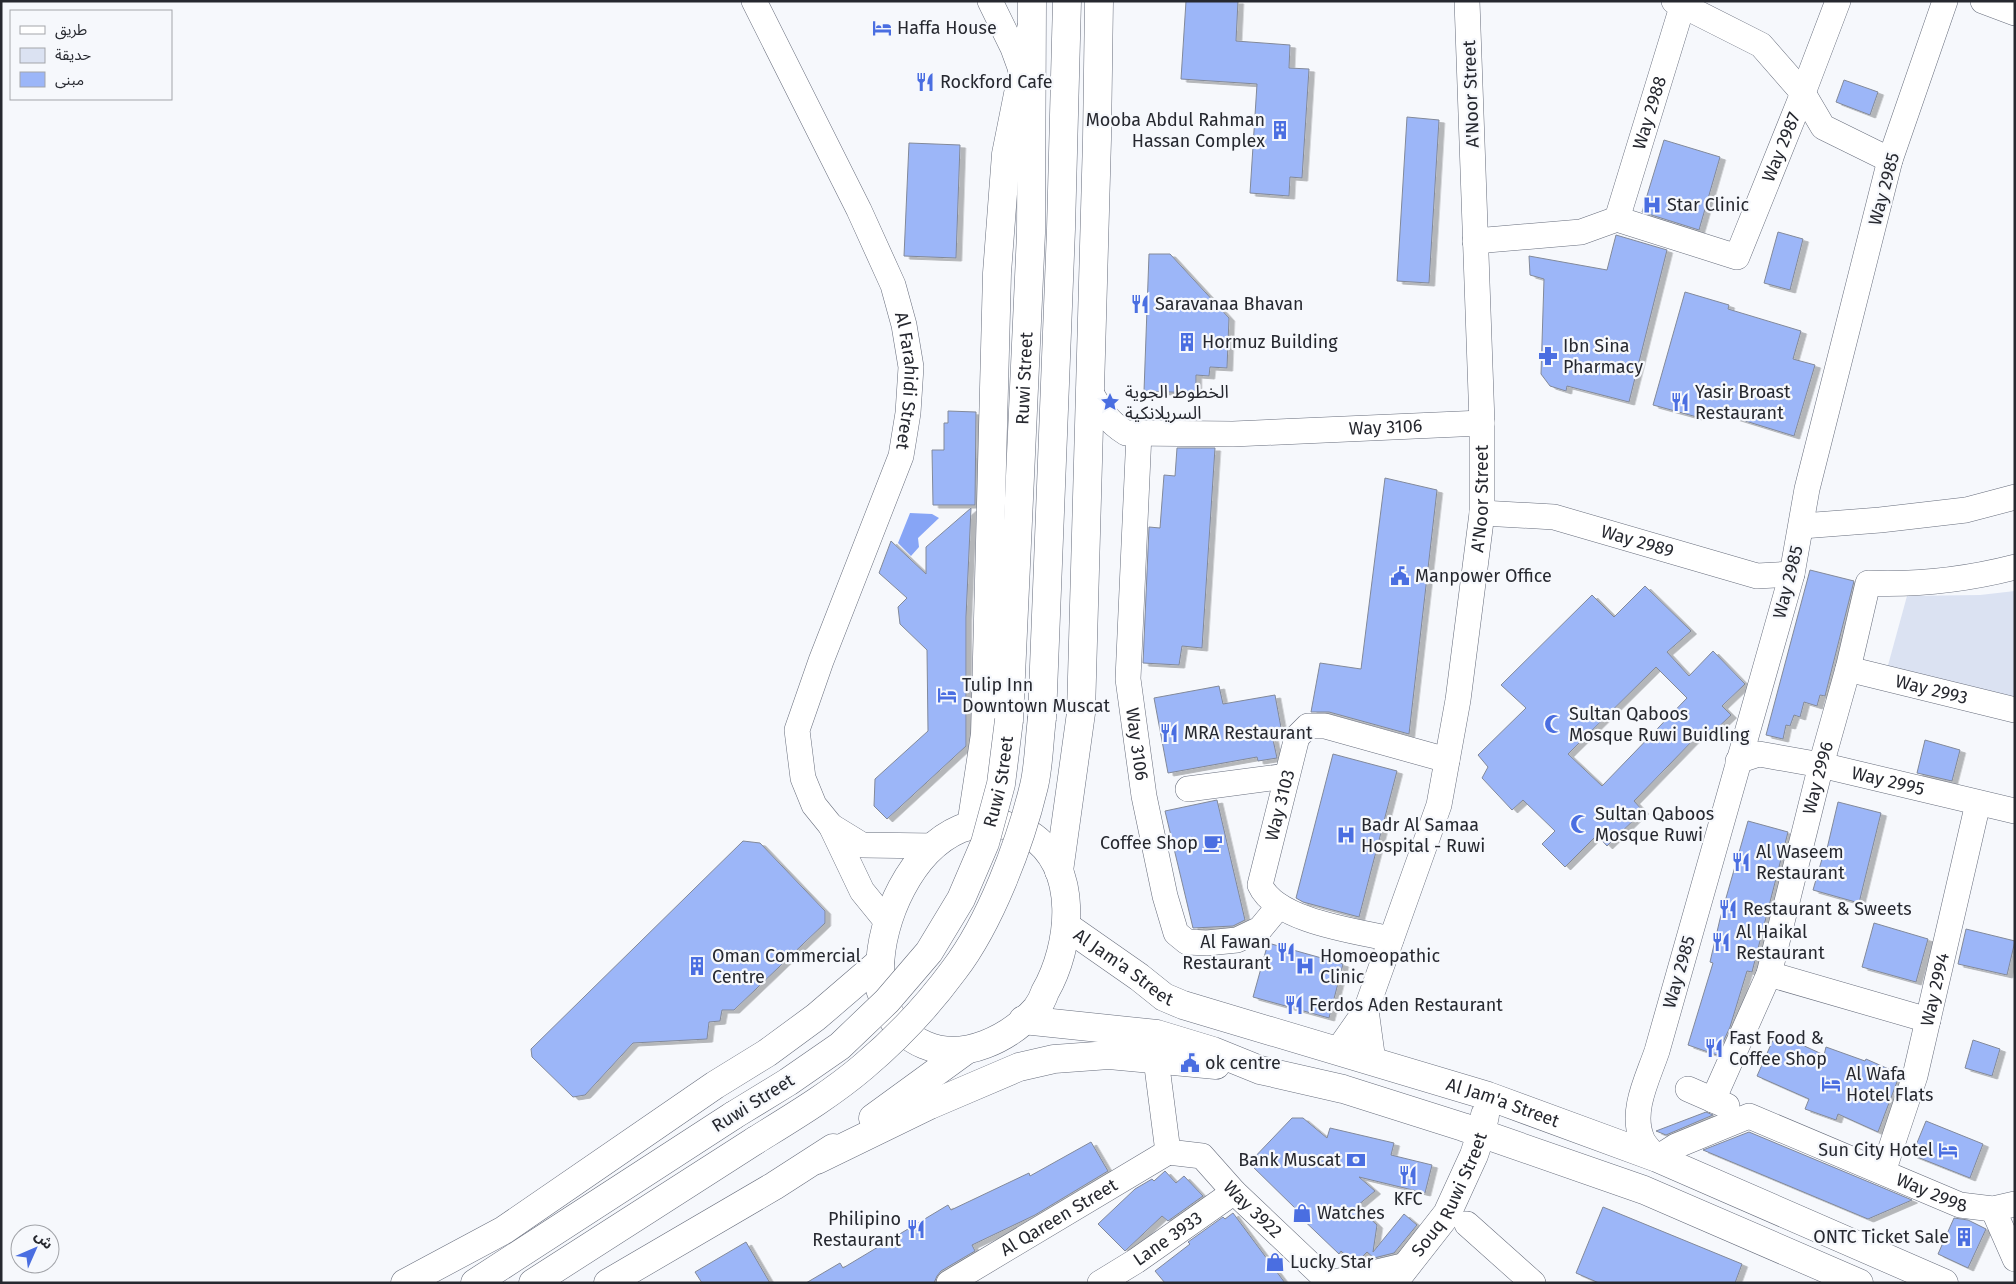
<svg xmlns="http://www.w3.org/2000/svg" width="2016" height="1284" font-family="'Fira Sans','Noto Sans Arabic',sans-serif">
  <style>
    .green { fill: #dbe2f2 }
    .water { fill: #87a5f6 }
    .building { fill: #9cb6f8; stroke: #828999; fill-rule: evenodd; filter: url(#shadow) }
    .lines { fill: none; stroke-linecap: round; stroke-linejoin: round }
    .minor-casing { stroke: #676d7c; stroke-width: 26 }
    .major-casing { stroke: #676d7c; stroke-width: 29 }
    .minor { stroke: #fff; stroke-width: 25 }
    .major { stroke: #fff; stroke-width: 28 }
    .major-bridge-casing { stroke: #676d7c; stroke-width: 29; stroke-linecap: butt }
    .major-bridge { stroke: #fff; stroke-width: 28 }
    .labels { text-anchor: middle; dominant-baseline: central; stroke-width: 4.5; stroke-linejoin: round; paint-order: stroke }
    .poi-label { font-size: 18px; fill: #26282f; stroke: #f6f8fc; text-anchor: start }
    .street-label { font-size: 18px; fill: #26282f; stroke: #f6f8fc }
  </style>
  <defs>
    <filter id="shadow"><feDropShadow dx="5.5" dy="3" stdDeviation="0" flood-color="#0004"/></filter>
  </defs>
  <rect width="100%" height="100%" fill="#f6f8fc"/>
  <!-- green -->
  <polygon class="green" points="2015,591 2015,699 1887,669 1907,596 1980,595"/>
  <!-- water -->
  <polygon class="water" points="910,513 932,514 939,518 918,538 919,547 911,556 898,543"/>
  <!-- building -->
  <g class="building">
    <polygon points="1186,1 1238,1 1236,41 1290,45 1289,68 1309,69 1302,178 1290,177 1289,196 1250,193 1257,84 1181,79"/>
    <polygon points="1844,80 1878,92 1870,115 1836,102"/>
    <polygon points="1407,117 1439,120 1429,283 1397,281"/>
    <polygon points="1664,140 1720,157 1699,230 1642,212"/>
    <polygon points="909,143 960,145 956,258 904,256"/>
    <polygon points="1778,232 1803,239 1790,290 1764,283"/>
    <polygon points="1616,235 1667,250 1629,402 1567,386 1566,391 1550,386 1541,374 1544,279 1530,275 1529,256 1607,270"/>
    <polygon points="1149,254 1170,254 1229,318 1227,368 1210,367 1209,376 1196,375 1196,393 1144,391"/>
    <polygon points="1685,292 1729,305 1728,309 1801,331 1793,359 1815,365 1794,436 1700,407 1697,417 1653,405"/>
    <polygon points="948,411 976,412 975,505 933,505 932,450 944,450 944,423 948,423"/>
    <polygon points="1177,448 1215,448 1202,648 1182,646 1179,665 1143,663 1149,527 1160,528 1164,475 1175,476"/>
    <polygon points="1385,478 1437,490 1409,734 1329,712 1311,712 1320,663 1361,669"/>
    <polygon points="971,508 966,617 966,746 887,819 874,806 875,779 928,731 927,650 900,624 898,607 907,598 879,573 891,541 926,574 926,547"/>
    <polygon points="1810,570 1854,581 1825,696 1820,695 1817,706 1804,702 1800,717 1794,715 1790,726 1786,725 1783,739 1766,735"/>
    <path d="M 1645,586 L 1691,631 L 1667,652 L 1689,676 L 1713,651 L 1745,684 L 1722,706 L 1731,715 L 1706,739 L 1700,733 L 1634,801 L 1643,811 L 1607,846 L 1597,835 L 1565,867 L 1542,844 L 1555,831 L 1523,800 L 1512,810 L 1482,778 L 1488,767 L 1478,755 L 1526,708 L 1501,685 L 1592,595 L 1614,617 ZM 1656,667 L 1687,698 L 1602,786 L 1568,754 Z"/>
    <polygon points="1219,686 1223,704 1275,695 1282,733 1272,735 1277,758 1258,761 1257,757 1168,773 1154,698"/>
    <polygon points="1925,740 1960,750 1952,781 1917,773"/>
    <polygon points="1333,754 1397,771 1359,917 1303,902 1296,898"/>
    <polygon points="1217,800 1245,920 1233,926 1193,928 1165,811"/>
    <polygon points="1838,802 1881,813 1859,903 1813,890 1824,852 1826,853"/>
    <polygon points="1748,821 1788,832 1752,972 1747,971 1730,1027 1717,1055 1688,1045 1713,963 1710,962 1720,919"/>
    <polygon points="743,841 760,843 825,911 825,923 734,1010 722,1010 720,1021 709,1022 707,1039 633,1043 585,1095 573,1097 532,1057 531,1049"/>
    <polygon points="1874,923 1928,939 1916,982 1862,967"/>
    <polygon points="1966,929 2015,941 2007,975 1958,964"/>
    <polygon points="1268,943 1343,964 1329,1018 1253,997"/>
    <polygon points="1776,1033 1824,1055 1826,1047 1865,1061 1866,1059 1900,1074 1878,1132 1838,1114 1836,1120 1805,1109 1809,1099 1757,1076"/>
    <polygon points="1973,1040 2000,1049 1992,1076 1965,1068"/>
    <polygon points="1706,1112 1713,1115 1666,1135 1656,1131"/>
    <polygon points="1292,1118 1303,1118 1327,1138 1330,1128 1394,1143 1391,1155 1432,1165 1425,1193 1359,1177 1375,1191 1357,1206 1377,1225 1373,1252 1404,1214 1417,1225 1394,1253 1374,1258 1367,1252 1357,1262 1354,1263 1341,1251 1339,1254 1295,1212 1297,1210 1249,1163"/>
    <polygon points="1926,1121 1983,1144 1970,1178 1912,1155"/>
    <polygon points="1749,1132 1912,1200 1868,1219 1703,1150"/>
    <polygon points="1091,1142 1108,1171 1035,1215 972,1245 975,1251 941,1271 937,1276 934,1283 806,1283 840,1263 843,1268 948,1205 951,1210 1029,1173 1030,1176"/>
    <polygon points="1165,1171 1176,1183 1184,1176 1203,1196 1168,1221 1162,1216 1125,1251 1098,1224 1135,1189 1152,1179 1154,1181"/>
    <polygon points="1603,1207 1742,1264 1735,1283 1599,1283 1576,1273"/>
    <polygon points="1233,1213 1285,1283 1165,1283 1155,1271 1190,1244 1188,1242 1223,1217 1225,1219"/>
    <polygon points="1954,1218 1968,1220 1986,1229 1968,1268 1938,1254"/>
    <polygon points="746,1242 770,1283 702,1283 695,1272"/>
  </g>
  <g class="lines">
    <!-- minor casing -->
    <g class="minor-casing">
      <g id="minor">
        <path id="s1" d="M 754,1 L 859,210 L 893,285 L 904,325 L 911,367 L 908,413 L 901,456 L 821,661 L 797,730 L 803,778 L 814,805 L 831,826 L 862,891 L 888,923"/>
        <polyline points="990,1 1013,48 1021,70"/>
        <polyline points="1674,1 1761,45 1803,93 1823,127 1890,160"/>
        <path id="s2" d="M 1945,1 L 1890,160 L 1807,489 L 1792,574 L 1657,1051 C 1648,1078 1630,1111 1642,1139 C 1645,1146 1652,1152 1657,1158 L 1676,1146 L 1749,1116 L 1960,1205 L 1993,1209 L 2015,1204"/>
        <polyline points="1983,1 2015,13"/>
        <path id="s3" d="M 1617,219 L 1682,7"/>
        <path id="s4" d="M 1475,241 L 1581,232 L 1617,219 L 1737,257 L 1803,93 L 1838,1"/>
        <path id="s5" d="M 1089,389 C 1099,408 1108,422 1126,433 L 1233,434 L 1482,423"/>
        <path id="s6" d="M 1139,433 L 1128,679 L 1144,796 L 1165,896 L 1176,933 L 1187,942 L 1207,943 L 1237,940 L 1260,929 L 1279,906"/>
        <path id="s7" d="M 1482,513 L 1554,517 L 1757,576 L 1792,574"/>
        <polyline points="1802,526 1880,520 1966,510 2015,497"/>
        <path id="s8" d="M 1848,669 L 2015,710"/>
        <path id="s9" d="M 1738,761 L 1759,754 L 1821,765 L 2015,811"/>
        <polyline points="1188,789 1287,776"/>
        <polyline points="831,826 862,845 935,846"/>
        <path id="s10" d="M 1391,939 C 1355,931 1276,921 1260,885 L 1297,737 L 1308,726 L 1325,726 L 1447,760"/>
        <polyline points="1769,974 1928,1020"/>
        <polyline points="1366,1010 1373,1061"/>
        <path id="s11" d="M 1338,1050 L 1366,1010 L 1439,805 L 1458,700 L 1482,513 L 1482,423 L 1467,1"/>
        <polyline points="1156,1059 1168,1152"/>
        <polyline points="1688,1089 1727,1106"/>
        <path id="s12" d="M 1713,1100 L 1769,974 L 1821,765 L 1848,669 L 1868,583 C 1916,585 1968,579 2015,567"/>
        <path id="s13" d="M 1168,1152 L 1202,1156 L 1234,1192 L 1330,1283"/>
        <path id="s14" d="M 1883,1172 L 1915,1076 L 1978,803"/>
        <polyline points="1993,1209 2015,1259"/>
        <polyline points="1467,1224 1533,1283"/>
        <path id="s15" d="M 949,1283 L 1168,1152"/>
        <path id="s16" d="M 1100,1283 L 1136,1261 L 1234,1192"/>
        <polyline points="1331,1283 1407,1265"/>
      </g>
    </g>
    <!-- major casing -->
    <g class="major-casing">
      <g id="major">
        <polyline points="1042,718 1061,229 1067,1"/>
        <path id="s17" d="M 1009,720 L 1031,233 L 1032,1"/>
        <path d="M 1005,825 C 1012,828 1022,830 1029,834 C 1081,867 1071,947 1045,992 C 1043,998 1040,1004 1036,1009 C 1010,1038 964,1062 925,1045 C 910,1039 894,1026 888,1010 C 886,1003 882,996 880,989 C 879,983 880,976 880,970 C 880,919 911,850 960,829 C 974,823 990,825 1005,825 Z"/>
        <polyline points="971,826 985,734 997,273 1006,154 1031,29"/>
        <polyline points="1059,871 1081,713 1097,139 1099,1"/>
        <path id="s18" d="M 1066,926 L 1139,977 L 1164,997 L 1183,1005 L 1488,1096 L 1657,1158 L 1944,1283"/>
        <polyline points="1023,1020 1157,1034 1213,1051 1260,1070 1343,1089 1463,1127 1644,1190 1859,1283"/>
        <polyline points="873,1118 965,1051"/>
        <polyline points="817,1160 930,1105 1019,1067 1054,1059 1109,1055 1216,1065"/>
        <polyline points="405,1283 504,1230 715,1085 767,1053 816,1017 880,962"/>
        <polyline points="475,1283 734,1115"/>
        <polyline points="533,1283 756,1140"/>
        <polyline points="608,1283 774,1186 833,1148"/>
        <path id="s19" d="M 1393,1283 L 1447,1214 L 1474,1155 L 1481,1134 L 1485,1115"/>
      </g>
    </g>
    <!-- minor -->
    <use href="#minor" class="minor"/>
    <!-- major -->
    <use href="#major" class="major"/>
    <!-- major-bridge casing -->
    <g class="major-bridge-casing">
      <g id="major-bridge">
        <path id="s20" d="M 734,1115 L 788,1082 L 840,1046 L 887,1001 L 929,952 L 961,899 L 985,843 L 1001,784 L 1009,720"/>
        <path d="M 756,1140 C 793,1117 830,1095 863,1067 C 895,1040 929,1004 954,970 C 990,923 1020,844 1034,786 C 1039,765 1039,741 1042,718"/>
      </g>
    </g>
    <!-- major-bridge -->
    <use href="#major-bridge" class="major-bridge"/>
  </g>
  <!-- icons -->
  <defs>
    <g id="hotel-bare" transform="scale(1.5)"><path d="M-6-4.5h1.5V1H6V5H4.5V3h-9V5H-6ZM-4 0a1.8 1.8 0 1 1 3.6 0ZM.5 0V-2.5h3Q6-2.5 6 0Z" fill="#4a6ee1" stroke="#f6f8fc" stroke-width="2.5" paint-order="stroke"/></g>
    <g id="restaurant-bare" transform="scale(1.5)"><path d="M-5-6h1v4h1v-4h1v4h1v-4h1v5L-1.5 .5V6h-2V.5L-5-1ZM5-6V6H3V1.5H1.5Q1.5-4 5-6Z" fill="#4a6ee1" stroke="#f6f8fc" stroke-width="2.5" paint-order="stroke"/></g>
    <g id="building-bare" transform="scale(1.5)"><path d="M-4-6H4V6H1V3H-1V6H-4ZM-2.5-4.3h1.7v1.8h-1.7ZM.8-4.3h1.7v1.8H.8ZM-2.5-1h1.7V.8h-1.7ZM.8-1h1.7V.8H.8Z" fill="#4a6ee1" stroke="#f6f8fc" stroke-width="2.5" paint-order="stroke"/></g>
    <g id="hospital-bare" transform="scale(1.5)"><path d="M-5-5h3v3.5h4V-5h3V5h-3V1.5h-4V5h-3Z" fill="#4a6ee1" stroke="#f6f8fc" stroke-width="2.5" paint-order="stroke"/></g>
    <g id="pharmacy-bare" transform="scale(1.5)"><path d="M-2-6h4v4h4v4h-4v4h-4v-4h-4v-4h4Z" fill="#4a6ee1" stroke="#f6f8fc" stroke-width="2.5" paint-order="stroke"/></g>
    <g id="sight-bare" transform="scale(1.5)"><path d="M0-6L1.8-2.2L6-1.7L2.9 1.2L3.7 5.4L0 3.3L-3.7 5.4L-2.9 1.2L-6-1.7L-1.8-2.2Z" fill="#4a6ee1" stroke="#f6f8fc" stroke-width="2.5" paint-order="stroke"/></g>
    <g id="civic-bare" transform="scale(1.5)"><path d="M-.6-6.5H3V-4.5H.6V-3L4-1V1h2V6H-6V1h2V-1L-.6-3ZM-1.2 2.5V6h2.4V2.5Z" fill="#4a6ee1" stroke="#f6f8fc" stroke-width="2.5" paint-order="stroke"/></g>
    <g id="mosque-bare" transform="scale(1.5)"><path d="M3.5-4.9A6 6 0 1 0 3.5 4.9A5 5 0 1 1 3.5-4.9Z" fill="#4a6ee1" stroke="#f6f8fc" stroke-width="2.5" paint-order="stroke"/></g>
    <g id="cafe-bare" transform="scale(1.5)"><path d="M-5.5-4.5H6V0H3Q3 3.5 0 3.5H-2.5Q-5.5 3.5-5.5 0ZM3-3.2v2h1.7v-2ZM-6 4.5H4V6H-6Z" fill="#4a6ee1" stroke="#f6f8fc" stroke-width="2.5" paint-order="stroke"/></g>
    <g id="bank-bare" transform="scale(1.5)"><path d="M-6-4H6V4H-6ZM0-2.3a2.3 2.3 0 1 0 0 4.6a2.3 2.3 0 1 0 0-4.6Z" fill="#4a6ee1" stroke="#f6f8fc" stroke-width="2.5" paint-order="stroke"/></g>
    <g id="shop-bare" transform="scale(1.5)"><path d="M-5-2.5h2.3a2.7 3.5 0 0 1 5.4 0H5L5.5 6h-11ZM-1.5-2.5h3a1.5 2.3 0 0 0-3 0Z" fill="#4a6ee1" stroke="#f6f8fc" stroke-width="2.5" paint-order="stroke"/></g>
  </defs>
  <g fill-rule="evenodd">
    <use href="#hotel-bare" x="882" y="28"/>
    <use href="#restaurant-bare" x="925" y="82"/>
    <use href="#building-bare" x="1280" y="130"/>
    <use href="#hospital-bare" x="1652" y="205"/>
    <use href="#restaurant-bare" x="1140" y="304"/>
    <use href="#building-bare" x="1187" y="342"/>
    <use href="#pharmacy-bare" x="1548" y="356"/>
    <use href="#sight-bare" x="1110" y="402"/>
    <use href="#restaurant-bare" x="1680" y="402"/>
    <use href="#civic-bare" x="1400" y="576"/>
    <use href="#hotel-bare" x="947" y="695"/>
    <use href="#mosque-bare" x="1554" y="724"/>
    <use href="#restaurant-bare" x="1169" y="733"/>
    <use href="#mosque-bare" x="1580" y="824"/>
    <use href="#hospital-bare" x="1346" y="835"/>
    <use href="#cafe-bare" x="1213" y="843"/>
    <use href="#restaurant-bare" x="1741" y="862"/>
    <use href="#restaurant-bare" x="1728" y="909"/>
    <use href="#restaurant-bare" x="1721" y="942"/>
    <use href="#restaurant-bare" x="1286" y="952"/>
    <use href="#building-bare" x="697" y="966"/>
    <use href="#hospital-bare" x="1305" y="966"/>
    <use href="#restaurant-bare" x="1294" y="1005"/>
    <use href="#restaurant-bare" x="1714" y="1048"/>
    <use href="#civic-bare" x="1190" y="1063"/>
    <use href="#hotel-bare" x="1831" y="1084"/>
    <use href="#hotel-bare" x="1948" y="1150"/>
    <use href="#bank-bare" x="1356" y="1160"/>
    <use href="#restaurant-bare" x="1408" y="1175"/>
    <use href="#shop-bare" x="1302" y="1213"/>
    <use href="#restaurant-bare" x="916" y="1229"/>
    <use href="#building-bare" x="1964" y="1237"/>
    <use href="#shop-bare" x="1275" y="1262"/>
  </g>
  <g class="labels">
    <!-- poi labels -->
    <g class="poi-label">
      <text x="897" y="28">Haffa House</text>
      <text x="940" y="82">Rockford Cafe</text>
      <text x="1265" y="120" text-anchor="end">Mooba Abdul Rahman<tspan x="1265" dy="21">Hassan Complex</tspan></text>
      <text x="1667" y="205">Star Clinic</text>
      <text x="1155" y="304">Saravanaa Bhavan</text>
      <text x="1202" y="342">Hormuz Building</text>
      <text x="1563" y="346">Ibn Sina<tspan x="1563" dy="21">Pharmacy</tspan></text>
      <text x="1125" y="392">الخطوط الجوية<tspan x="1125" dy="21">السريلانكية</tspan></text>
      <text x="1695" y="392">Yasir Broast<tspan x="1695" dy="21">Restaurant</tspan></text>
      <text x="1415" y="576">Manpower Office</text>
      <text x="962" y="685">Tulip Inn<tspan x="962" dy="21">Downtown Muscat</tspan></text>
      <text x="1569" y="714">Sultan Qaboos<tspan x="1569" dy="21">Mosque Ruwi Buidling</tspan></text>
      <text x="1184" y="733">MRA Restaurant</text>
      <text x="1595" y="814">Sultan Qaboos<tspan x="1595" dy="21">Mosque Ruwi</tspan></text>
      <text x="1361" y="825">Badr Al Samaa<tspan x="1361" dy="21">Hospital - Ruwi</tspan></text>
      <text x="1198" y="843" text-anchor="end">Coffee Shop</text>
      <text x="1756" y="852">Al Waseem<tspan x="1756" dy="21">Restaurant</tspan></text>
      <text x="1743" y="909">Restaurant &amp; Sweets</text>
      <text x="1736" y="932">Al Haikal<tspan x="1736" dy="21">Restaurant</tspan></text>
      <text x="1271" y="942" text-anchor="end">Al Fawan<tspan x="1271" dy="21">Restaurant</tspan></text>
      <text x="712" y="956">Oman Commercial<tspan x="712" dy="21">Centre</tspan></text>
      <text x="1320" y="956">Homoeopathic<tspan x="1320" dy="21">Clinic</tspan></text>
      <text x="1309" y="1005">Ferdos Aden Restaurant</text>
      <text x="1729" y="1038">Fast Food &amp;<tspan x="1729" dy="21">Coffee Shop</tspan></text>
      <text x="1205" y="1063">ok centre</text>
      <text x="1846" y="1074">Al Wafa<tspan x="1846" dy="21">Hotel Flats</tspan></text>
      <text x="1933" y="1150" text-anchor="end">Sun City Hotel</text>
      <text x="1341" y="1160" text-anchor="end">Bank Muscat</text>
      <text x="1408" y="1199" text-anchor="middle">KFC</text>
      <text x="1317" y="1213">Watches</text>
      <text x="901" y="1219" text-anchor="end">Philipino<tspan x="901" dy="21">Restaurant</tspan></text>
      <text x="1949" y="1237" text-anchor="end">ONTC Ticket Sale</text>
      <text x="1290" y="1262">Lucky Star</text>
    </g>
    <!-- street labels -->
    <g class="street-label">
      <text transform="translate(1471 94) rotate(-92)">A'Noor Street</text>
      <text stroke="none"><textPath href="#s3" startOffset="111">Way 2988</textPath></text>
      <text stroke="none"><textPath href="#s4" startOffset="389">Way 2987</textPath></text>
      <text transform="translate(1884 189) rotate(-75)">Way 2985</text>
      <text stroke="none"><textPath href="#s17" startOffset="342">Ruwi Street</textPath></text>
      <text stroke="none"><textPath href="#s1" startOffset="414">Al Farahidi Street</textPath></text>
      <text stroke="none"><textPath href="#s5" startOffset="318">Way 3106</textPath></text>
      <text stroke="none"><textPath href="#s11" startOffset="576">A'Noor Street</textPath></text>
      <text stroke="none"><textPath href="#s7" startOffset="159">Way 2989</textPath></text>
      <text transform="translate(1788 582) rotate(-76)">Way 2985</text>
      <text stroke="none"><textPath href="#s8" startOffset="86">Way 2993</textPath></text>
      <text stroke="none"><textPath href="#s6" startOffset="312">Way 3106</textPath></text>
      <text stroke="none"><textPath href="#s12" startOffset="340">Way 2996</textPath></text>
      <text stroke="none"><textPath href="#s20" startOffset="442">Ruwi Street</textPath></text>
      <text stroke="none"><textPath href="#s9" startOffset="154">Way 2995</textPath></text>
      <text stroke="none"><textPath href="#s10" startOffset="228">Way 3103</textPath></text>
      <text stroke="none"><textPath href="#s18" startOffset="71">Al Jam'a Street</textPath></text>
      <text transform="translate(1679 972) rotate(-74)">Way 2985</text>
      <text stroke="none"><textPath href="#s14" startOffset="190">Way 2994</textPath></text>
      <text transform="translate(753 1103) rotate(-32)">Ruwi Street</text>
      <text stroke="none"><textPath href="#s18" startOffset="476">Al Jam'a Street</textPath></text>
      <text stroke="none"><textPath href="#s2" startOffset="1505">Way 2998</textPath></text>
      <text stroke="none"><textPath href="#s19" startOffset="106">Souq Ruwi Street</textPath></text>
      <text stroke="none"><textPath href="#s13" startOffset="108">Way 3922</textPath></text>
      <text stroke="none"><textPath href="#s15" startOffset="128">Al Qareen Street</textPath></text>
      <text stroke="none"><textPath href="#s16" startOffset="81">Lane 3933</textPath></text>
    </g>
  </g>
  <!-- border -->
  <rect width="2016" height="1284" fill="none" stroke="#26282f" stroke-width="5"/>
  <!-- legend -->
  <rect x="10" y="10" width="162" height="90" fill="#f6f8fc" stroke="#a3a5aa"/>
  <rect x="20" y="26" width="25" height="8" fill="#ffffff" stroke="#a3a5aa"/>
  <text x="55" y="35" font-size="15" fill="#26282f">طريق</text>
  <rect x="20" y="48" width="25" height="15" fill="#dbe2f2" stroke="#a3a5aa"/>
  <text x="55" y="60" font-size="15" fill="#26282f">حديقة</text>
  <rect x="20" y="72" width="25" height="15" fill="#9cb6f8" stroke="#a3a5aa"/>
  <text x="55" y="85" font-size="15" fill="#26282f">مبنى</text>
  <!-- north arrow -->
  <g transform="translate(35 1249) rotate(45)"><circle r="24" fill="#f6f8fc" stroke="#a3a5aa"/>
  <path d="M0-4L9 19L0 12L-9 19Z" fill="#4a6ee1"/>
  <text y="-8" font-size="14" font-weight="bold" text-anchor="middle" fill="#26282f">ش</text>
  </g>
</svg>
